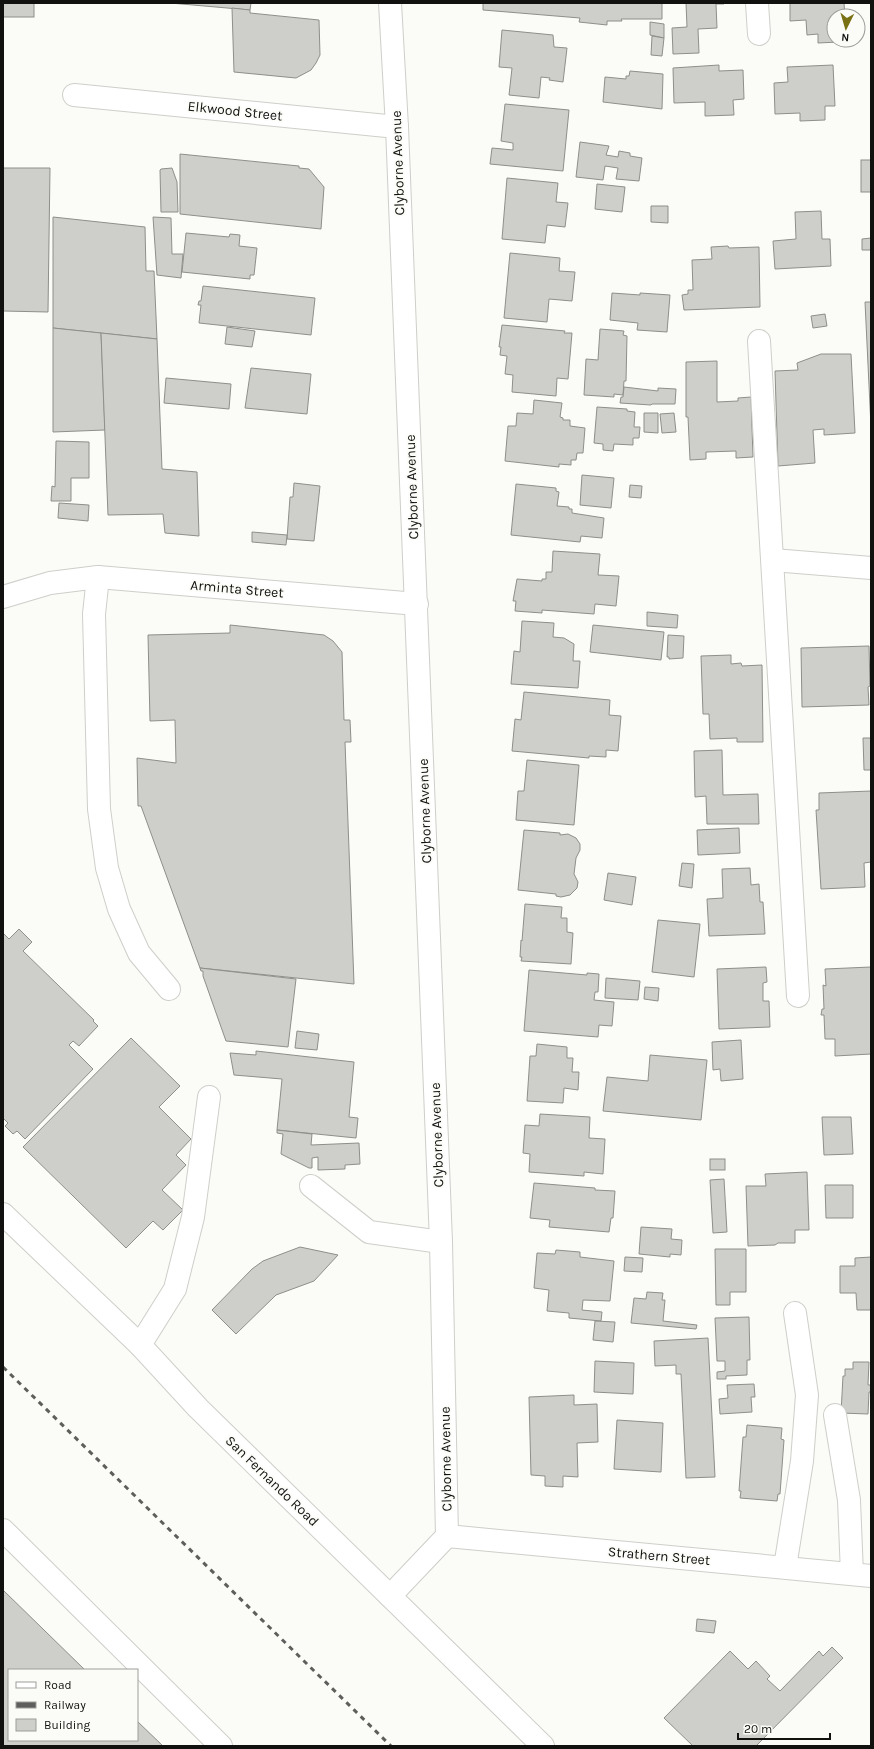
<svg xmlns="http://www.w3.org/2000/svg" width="874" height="1749" font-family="Karla,sans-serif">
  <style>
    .building { fill: #cececa; stroke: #8e8e8a }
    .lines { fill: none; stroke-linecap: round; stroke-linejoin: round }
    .minor-casing { stroke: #cececa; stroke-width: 24 }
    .major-casing { stroke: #cececa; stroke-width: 24 }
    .minor { stroke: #fff; stroke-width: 22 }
    .major { stroke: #fff; stroke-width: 22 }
    .rail { stroke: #5e5e5c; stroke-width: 3; stroke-dasharray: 5 5; stroke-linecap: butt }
    .labels { text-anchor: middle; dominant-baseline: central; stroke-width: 3.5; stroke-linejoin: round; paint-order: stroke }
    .street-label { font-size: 14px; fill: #111110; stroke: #fbfbf7 }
  </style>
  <rect width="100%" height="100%" fill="#fbfbf7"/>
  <!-- building -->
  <g class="building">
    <rect x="3" y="3" width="31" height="14"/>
    <polygon points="170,3 251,3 250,10"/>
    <polygon points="483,3 662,3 662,19 621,19 622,21 607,21 607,25 579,22 580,18 483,10"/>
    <polygon points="686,3 724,3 724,4 716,4 717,28 698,29 699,53 673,54 672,28 687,27"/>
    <polygon points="790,3 844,3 845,16 834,16 834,40 839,40 839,42 818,43 818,34 807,35 806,20 790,21"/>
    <polygon points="232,8 250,10 250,13 319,20 320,55 316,63 311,70 296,78 234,72"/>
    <polygon points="650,22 664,24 664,38 650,35"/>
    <polygon points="502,30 553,35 554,47 567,48 563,82 549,80 550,78 541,77 539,98 509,95 512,68 499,67"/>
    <polygon points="652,36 664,38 662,56 651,55"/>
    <polygon points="719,65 719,71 743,70 744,99 733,100 734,115 705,116 705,102 674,103 673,68"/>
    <polygon points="833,65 835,106 825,106 825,120 800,121 800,113 775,114 774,83 788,82 787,67"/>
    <polygon points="630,71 663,74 662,109 603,102 605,77 626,79 626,76 629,76"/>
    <polygon points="505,104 569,110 563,171 490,164 492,148 513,150 513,143 501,141"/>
    <polygon points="580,142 609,146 606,155 618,157 619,151 630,153 630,156 642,158 639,181 616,179 618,168 605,166 603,180 576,177"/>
    <polygon points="180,154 299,166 299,168 309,169 324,187 321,229 180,214"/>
    <rect x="861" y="160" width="10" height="32"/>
    <polygon points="3,168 50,168 48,312 3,311"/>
    <polygon points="172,168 177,182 178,212 161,212 160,170 161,169"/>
    <polygon points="507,178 558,183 556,202 568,203 565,227 547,225 545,243 502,239"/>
    <polygon points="597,184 625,187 622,212 595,209"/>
    <polygon points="651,206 668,206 668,223 651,222"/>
    <polygon points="821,211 822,239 830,239 831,266 775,269 773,241 796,239 795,212"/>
    <polygon points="53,217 145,227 146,271 154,271 157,339 53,328"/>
    <polygon points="153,217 171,218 172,254 183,254 181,278 157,275"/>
    <polygon points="186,233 229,237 230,234 240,235 239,246 257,248 254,275 250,275 250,279 182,272"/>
    <polygon points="871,238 871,250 862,250 862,239"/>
    <polygon points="728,246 729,248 759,247 760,307 684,310 682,295 688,294 688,290 693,290 692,260 712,259 711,247"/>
    <polygon points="510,253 560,258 559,271 575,272 572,301 549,299 547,322 504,318"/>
    <polygon points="203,286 315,298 311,335 199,323 201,305 198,305 199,301 201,301"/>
    <polygon points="612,293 640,295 640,293 670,295 667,332 637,330 638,323 610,320"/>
    <polygon points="865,302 871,302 871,427"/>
    <polygon points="825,314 827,326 813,328 811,316"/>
    <polygon points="502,325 565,331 564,333 572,333 568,379 557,378 556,396 512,392 513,375 505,374 507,356 500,355 501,347 499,347"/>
    <polygon points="227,327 255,331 252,347 225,344"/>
    <polygon points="53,328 101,333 105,430 53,432"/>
    <polygon points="600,329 624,331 623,335 627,336 626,381 624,381 623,395 614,394 614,397 584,395 586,359 598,360"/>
    <polygon points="101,333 157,339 162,469 197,472 199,536 165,533 163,514 108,515"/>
    <polygon points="821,354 851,354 855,433 824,435 824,429 813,430 815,463 778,466 775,371 798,370 797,363"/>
    <polygon points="717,361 717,402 738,401 738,398 751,397 753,457 736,458 736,451 706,452 706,459 690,460 688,417 686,417 686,362"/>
    <polygon points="251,368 311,374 307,414 245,408"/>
    <polygon points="166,378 231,384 229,409 164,403"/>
    <polygon points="624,387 658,391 658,388 676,389 675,404 652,404 651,405 620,403 621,397 623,397"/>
    <polygon points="534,400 562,403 560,417 563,418 563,420 570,420 570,426 585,428 583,453 577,453 576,460 571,460 571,465 559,464 559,467 505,461 508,426 516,426 517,413 533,414"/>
    <polygon points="597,407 627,409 627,411 635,412 634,427 640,427 639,438 633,438 633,445 614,444 613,451 603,450 603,444 594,443"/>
    <polygon points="644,413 658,413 658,433 644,432"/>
    <polygon points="674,413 676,432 662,433 660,414"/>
    <polygon points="56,441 89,442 89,478 71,478 71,501 51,501 52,486 55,487"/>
    <polygon points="582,475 614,478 611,508 580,505"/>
    <polygon points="294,483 320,486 314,541 287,539 290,497 293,497"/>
    <polygon points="516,484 556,488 556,491 559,492 557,506 569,507 569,509 572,509 572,513 604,518 602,538 581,536 580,542 511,535"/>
    <polygon points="630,485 642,486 641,498 629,497"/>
    <polygon points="59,503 89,505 88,521 58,518"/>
    <polygon points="252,532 287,535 286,545 252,542"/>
    <polygon points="553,551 600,554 598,575 619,576 616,606 595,604 594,614 542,610 542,613 515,611 516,601 513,601 517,579 542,581 542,579 546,579 546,572 552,572"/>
    <polygon points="647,612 678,615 677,628 647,626"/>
    <polygon points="522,621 554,623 553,637 564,638 574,644 573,661 580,661 578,688 511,684 514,651 520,652"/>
    <polygon points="230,625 324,635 333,641 342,652 344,720 350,720 351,742 345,742 354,984 200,968 141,806 138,806 137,758 176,763 175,720 150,721 148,635 230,633"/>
    <polygon points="593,625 664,632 661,660 590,652"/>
    <polygon points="668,635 684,636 683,658 669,659 669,657 667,657"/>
    <polygon points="869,646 870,686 868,687 869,705 802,707 801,648"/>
    <polygon points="731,655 731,664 741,663 742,666 762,665 763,742 737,742 737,738 710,739 709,714 703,714 701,656"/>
    <polygon points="524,692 610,700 609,715 621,716 618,751 606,750 606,757 589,756 589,758 512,751 515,719 521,720"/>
    <polygon points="863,738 871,738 871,770 864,770"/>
    <polygon points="722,750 723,795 758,794 759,824 707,824 706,796 695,797 694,751"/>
    <polygon points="527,760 579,765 574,825 516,820 518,791 524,791"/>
    <polygon points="871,791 871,862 864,863 865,887 821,889 816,810 819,810 819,793"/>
    <polygon points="739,828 740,853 698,855 697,830"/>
    <polygon points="524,830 560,833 560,835 568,834 576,838 580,844 580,850 576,858 574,874 578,882 577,888 570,895 561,897 556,896 556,894 518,890"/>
    <polygon points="682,863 694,864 692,888 679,886"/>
    <polygon points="750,868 751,885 759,884 760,902 763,902 765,934 709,936 707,899 723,898 722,869"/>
    <polygon points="608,873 636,877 632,905 604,900"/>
    <polygon points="525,904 562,907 561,918 567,918 567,932 573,933 571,964 521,961 522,957 520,957 521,940 522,941"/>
    <polygon points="658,920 700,924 694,977 652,972"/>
    <polygon points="19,929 32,942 23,951 94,1020 93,1021 98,1026 79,1046 73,1041 69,1045 93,1069 25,1139 17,1131 13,1134 5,1126 8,1123 3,1118 3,933 9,939"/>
    <polygon points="766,967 767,982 763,983 763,1001 769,1001 770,1027 719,1029 717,969"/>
    <polygon points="871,967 871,1054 835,1056 835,1039 825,1039 824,1015 821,1015 822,1009 824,1009 823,985 826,986 825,969"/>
    <polygon points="200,968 296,979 288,1047 226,1041 203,976 203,971 201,971"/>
    <polygon points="529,970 587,975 587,973 599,974 598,992 595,992 594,1000 614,1002 612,1026 599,1025 598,1037 524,1031"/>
    <polygon points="606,978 640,981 638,1000 605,998"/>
    <polygon points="645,987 659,988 658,1001 644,999"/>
    <polygon points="297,1031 319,1034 317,1050 295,1048"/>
    <polygon points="131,1038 180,1086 159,1107 191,1139 176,1155 186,1165 162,1190 183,1210 163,1230 153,1221 126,1248 23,1147"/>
    <polygon points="741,1040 743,1079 721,1081 720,1069 713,1070 712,1042"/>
    <polygon points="537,1044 567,1047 567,1058 573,1058 572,1072 579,1072 578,1090 564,1088 563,1103 527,1101 530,1056 536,1056"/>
    <polygon points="256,1051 354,1062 349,1117 358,1118 356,1138 277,1130 282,1079 234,1075 230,1053 256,1055"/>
    <polygon points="650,1055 707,1060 701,1120 603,1111 607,1077 648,1081"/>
    <polygon points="540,1114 590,1117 589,1138 605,1139 603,1174 584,1172 584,1176 529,1172 530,1154 523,1153 525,1125 539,1126"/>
    <polygon points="822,1117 851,1117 853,1154 824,1155"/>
    <polygon points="277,1130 312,1134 311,1145 359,1143 360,1164 345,1165 345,1169 318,1170 318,1157 312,1158 312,1168 309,1168 281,1154 283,1134 277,1133"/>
    <rect x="710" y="1159" width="15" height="11"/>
    <polygon points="807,1172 809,1230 795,1230 795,1243 778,1243 775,1245 748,1246 746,1186 766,1186 765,1174"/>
    <polygon points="724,1179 727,1232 713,1233 710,1180"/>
    <polygon points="534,1183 595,1188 595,1190 615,1191 613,1218 611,1218 609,1232 549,1227 550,1220 530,1218"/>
    <polygon points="825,1185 853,1185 853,1218 826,1218"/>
    <polygon points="641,1227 672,1229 671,1239 682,1240 681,1255 670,1254 670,1257 639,1254"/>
    <polygon points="300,1247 338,1255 314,1281 276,1295 236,1334 212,1310 252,1269 263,1261"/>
    <polygon points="715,1249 746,1249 746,1292 730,1292 730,1305 716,1305"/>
    <polygon points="556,1250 580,1252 580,1257 614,1261 610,1301 583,1300 582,1310 602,1312 601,1321 569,1318 569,1313 547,1311 549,1290 534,1288 537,1253 555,1254"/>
    <polygon points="625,1257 643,1258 642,1272 624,1271"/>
    <polygon points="871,1257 871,1310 857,1310 856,1293 840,1293 840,1266 855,1266 855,1258"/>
    <polygon points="647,1292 663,1293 662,1300 665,1300 663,1321 697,1325 696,1329 631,1323 634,1298 646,1299"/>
    <polygon points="749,1317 750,1360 747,1360 747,1375 726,1376 726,1379 717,1379 717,1372 725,1371 725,1361 717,1361 715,1318"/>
    <polygon points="595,1321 615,1322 613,1342 593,1340"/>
    <polygon points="708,1338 715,1477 686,1478 681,1374 676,1374 676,1365 655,1366 654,1341"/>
    <polygon points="595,1361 634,1363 633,1394 594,1392"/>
    <polygon points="853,1362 869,1362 868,1385 871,1385 871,1392 869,1392 868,1414 841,1413 843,1376 845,1376 845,1369 853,1369"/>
    <polygon points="754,1384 755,1397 751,1397 752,1412 720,1414 719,1399 728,1398 727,1385"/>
    <polygon points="574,1395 574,1405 597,1404 598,1442 577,1443 578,1477 563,1476 563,1487 545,1486 545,1476 531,1475 529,1397"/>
    <polygon points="617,1420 663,1423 661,1472 614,1469"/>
    <polygon points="747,1425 782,1428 781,1439 784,1440 780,1494 778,1494 777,1501 740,1498 741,1491 739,1491 743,1437 746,1437"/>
    <polygon points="3,1590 85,1670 9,1670 9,1740 137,1740 137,1721 163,1746 3,1746"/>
    <polygon points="697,1619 716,1621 714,1633 696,1631"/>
    <polygon points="832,1647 843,1658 756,1746 693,1746 664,1718 730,1651 748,1669 756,1661 770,1676 767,1679 780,1691 819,1651 823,1656"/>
  </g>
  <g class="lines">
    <!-- minor casing -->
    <g class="minor-casing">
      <g id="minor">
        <polyline points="757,3 759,34"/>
        <polyline points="74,95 397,127"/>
        <polyline points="759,341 798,996"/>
        <polyline points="773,560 871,568"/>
        <polyline points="98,577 94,614 99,809 107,868 119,909 139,953 169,989"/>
        <polyline points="3,597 50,583 98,577 417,604"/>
        <polyline points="311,1186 369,1232 441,1242"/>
        <polyline points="140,1345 175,1289 193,1217 209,1097"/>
        <polyline points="835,1415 849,1500 852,1574"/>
        <polyline points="3,1530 221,1746"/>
        <polyline points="785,1567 802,1461 807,1395 795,1313"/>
      </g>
    </g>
    <!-- major casing -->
    <g class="major-casing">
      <g id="major">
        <polyline points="3,1214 140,1345 198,1408 543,1746"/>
        <polyline points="447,1536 871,1576"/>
        <polyline points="390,1596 447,1536 441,1242 397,127 390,3"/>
      </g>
    </g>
    <!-- minor -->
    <use href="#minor" class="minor"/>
    <!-- major -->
    <use href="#major" class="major"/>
    <!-- rail -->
    <polyline class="rail" points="3,1367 391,1746"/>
  </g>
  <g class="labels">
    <!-- street labels -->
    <g class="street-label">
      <text transform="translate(235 111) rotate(6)">Elkwood Street</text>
      <text transform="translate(398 163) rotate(-92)">Clyborne Avenue</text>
      <text transform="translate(412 487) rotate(-92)">Clyborne Avenue</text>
      <text transform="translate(237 589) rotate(5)">Arminta Street</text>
      <text transform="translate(425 811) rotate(-92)">Clyborne Avenue</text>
      <text transform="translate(437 1135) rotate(-92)">Clyborne Avenue</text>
      <text transform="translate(446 1459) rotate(-91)">Clyborne Avenue</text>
      <text transform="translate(272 1481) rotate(44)">San Fernando Road</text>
      <text transform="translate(659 1556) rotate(5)">Strathern Street</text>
    </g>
  </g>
  <!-- border -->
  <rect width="874" height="1749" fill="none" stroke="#111110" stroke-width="8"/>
  <!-- legend -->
  <rect x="8" y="1669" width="130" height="72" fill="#fbfbf7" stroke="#9d9d9b"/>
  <rect x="16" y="1682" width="20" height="6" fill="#ffffff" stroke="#9d9d9b"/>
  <text x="44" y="1689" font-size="12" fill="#111110">Road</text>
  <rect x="16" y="1702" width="20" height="6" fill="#5e5e5c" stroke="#9d9d9b"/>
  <text x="44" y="1709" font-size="12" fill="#111110">Railway</text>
  <rect x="16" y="1719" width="20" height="12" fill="#cececa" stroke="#9d9d9b"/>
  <text x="44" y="1729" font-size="12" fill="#111110">Building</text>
  <!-- north arrow -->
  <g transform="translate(846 28) rotate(185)"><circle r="19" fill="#fbfbf7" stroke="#9d9d9b"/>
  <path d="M0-3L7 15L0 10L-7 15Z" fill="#797113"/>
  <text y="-6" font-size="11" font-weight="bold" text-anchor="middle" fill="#111110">N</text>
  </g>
  <!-- scale -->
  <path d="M738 1733v6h92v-6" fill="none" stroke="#111110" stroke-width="2"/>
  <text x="744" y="1733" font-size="12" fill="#111110" stroke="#fbfbf7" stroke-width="3" paint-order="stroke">20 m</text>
</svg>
